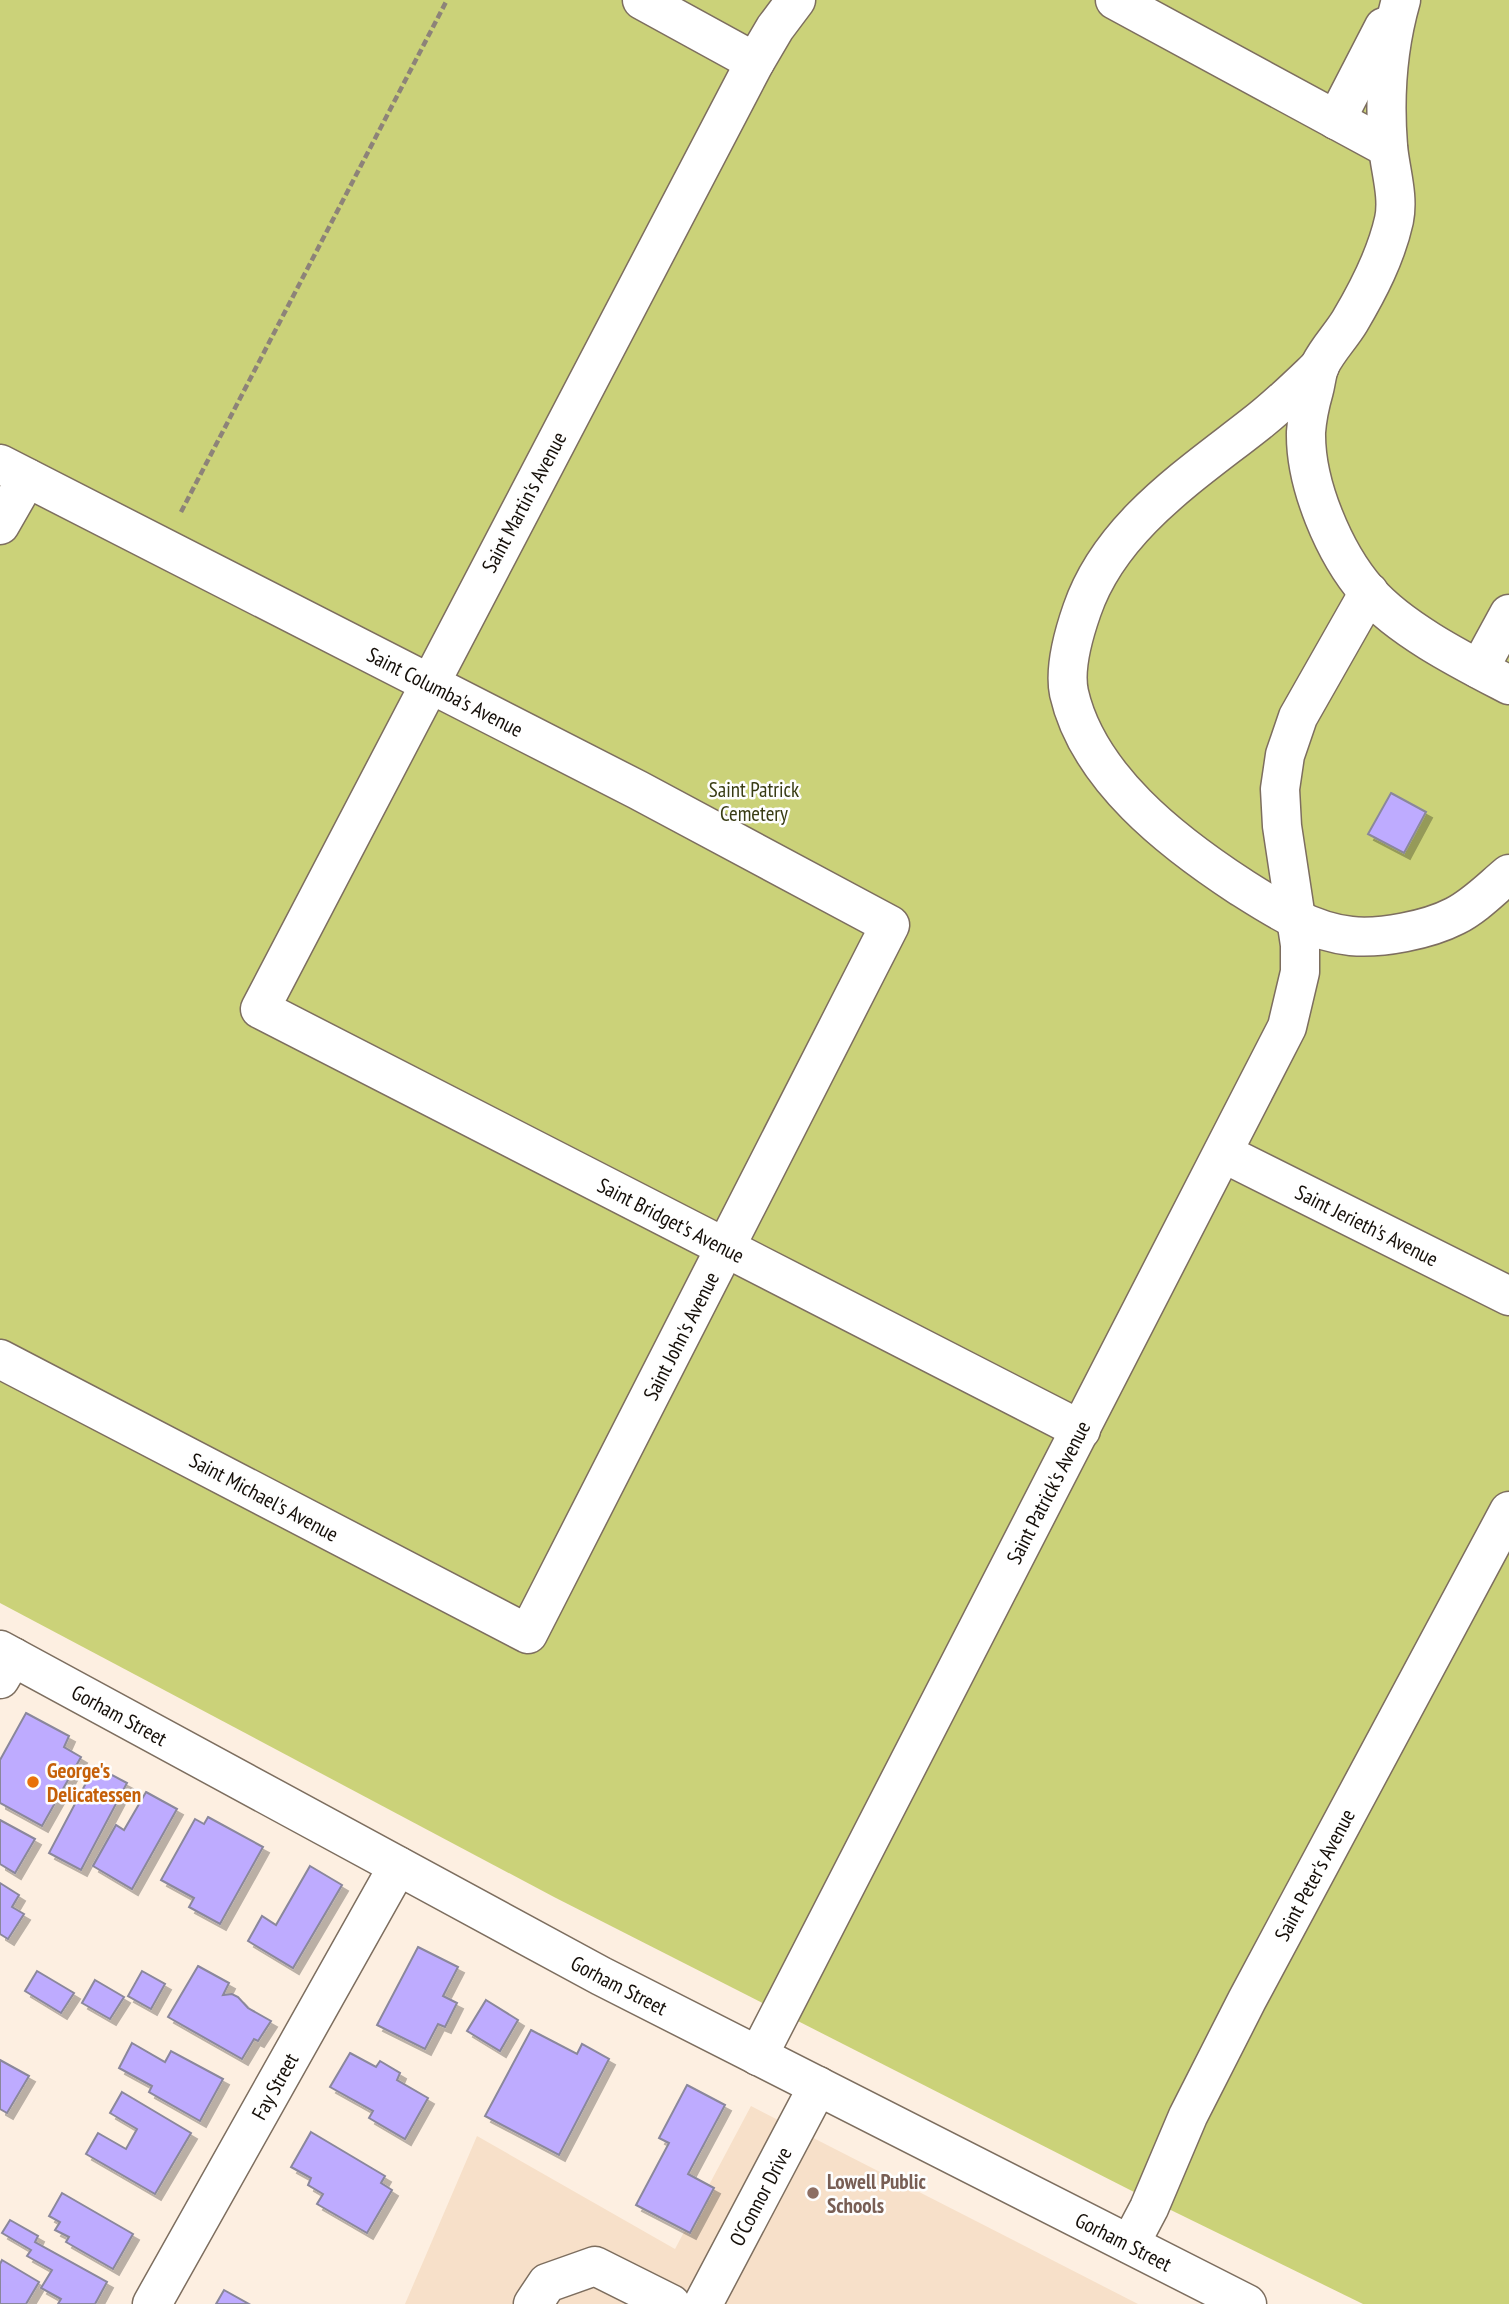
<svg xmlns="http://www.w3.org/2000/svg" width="1509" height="2304" font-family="'PT Sans Narrow',sans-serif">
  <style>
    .built { fill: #f7e0c9 }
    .green { fill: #cbd279 }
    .building { fill: #beabff; stroke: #8a879b; stroke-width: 2; filter: url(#shadow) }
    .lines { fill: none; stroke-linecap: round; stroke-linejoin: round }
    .minor-casing { stroke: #7d6e5f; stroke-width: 41 }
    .major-casing { stroke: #7d6e5f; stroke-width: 41 }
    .path { stroke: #8d8379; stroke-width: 4.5; stroke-dasharray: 7 3.5; stroke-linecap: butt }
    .minor { stroke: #fff; stroke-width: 38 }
    .major { stroke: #fff; stroke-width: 38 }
    .food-dot { fill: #e8710a; stroke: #fefefe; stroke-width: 2.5 }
    .education-dot { fill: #8d6e63; stroke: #fefefe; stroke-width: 2.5 }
    .labels { text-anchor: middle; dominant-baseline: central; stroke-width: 5; stroke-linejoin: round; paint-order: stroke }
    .street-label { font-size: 21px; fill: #150f09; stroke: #fefefe }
    .park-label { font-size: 21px; fill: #393c14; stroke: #fefefe }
    .food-label { font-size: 21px; font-weight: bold; fill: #c56008; stroke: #fefefe; text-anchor: start }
    .education-label { font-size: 21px; font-weight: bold; fill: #785e54; stroke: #fefefe; text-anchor: start }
  </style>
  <defs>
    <filter id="shadow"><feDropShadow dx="6" dy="6" stdDeviation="0" flood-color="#0004"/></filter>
  </defs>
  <rect width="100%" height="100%" fill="#fdefe1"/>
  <!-- built -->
  <polygon class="built" points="751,2106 1138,2304 405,2304 477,2136 675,2249"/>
  <!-- green -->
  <polygon class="green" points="0,0 1509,0 1509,2304 1363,2304 1136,2193 554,1897 0,1603"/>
  <!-- building -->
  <g class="building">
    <polygon points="1391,793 1426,812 1404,853 1368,834"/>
    <polygon points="26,1713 69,1736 64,1747 81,1757 42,1826 0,1803 0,1760"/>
    <polygon points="95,1766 127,1783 81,1870 49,1853"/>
    <polygon points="146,1792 177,1809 132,1889 93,1866 116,1825 124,1830"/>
    <polygon points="208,1817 263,1847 220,1924 189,1907 194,1898 161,1880 195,1819 204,1824"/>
    <polygon points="0,1820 35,1839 15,1873 0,1864"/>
    <polygon points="310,1866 342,1885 293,1968 248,1941 262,1916 276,1925"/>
    <polygon points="0,1883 19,1895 12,1907 24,1914 8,1939 0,1934"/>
    <polygon points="418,1947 458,1967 443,1996 457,2003 445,2027 438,2024 425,2049 377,2025"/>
    <polygon points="198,1966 229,1983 223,1995 232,1994 238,1997 248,2008 271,2021 258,2041 254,2039 242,2059 168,2017"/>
    <polygon points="37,1971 74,1993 61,2013 25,1991"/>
    <polygon points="142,1971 165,1984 151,2009 128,1996"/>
    <polygon points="95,1980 124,1997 110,2019 82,2003"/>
    <polygon points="486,2000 518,2020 500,2051 467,2031"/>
    <polygon points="531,2030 577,2054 582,2044 609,2059 559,2155 485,2116"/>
    <polygon points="132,2043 165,2062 171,2051 223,2079 200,2121 149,2092 152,2086 119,2068"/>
    <polygon points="350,2053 376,2067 380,2061 400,2073 397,2080 428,2098 405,2139 369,2118 373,2111 330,2087"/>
    <polygon points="0,2060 29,2076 7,2113 0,2109"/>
    <polygon points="687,2085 725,2105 688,2174 714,2188 690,2233 636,2205 669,2143 659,2138"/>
    <polygon points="122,2092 191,2133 155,2194 86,2154 98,2133 126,2149 137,2129 110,2113"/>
    <polygon points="311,2132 385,2176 381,2183 392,2190 367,2233 317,2204 323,2194 308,2185 311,2178 291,2167"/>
    <polygon points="62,2193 133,2234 113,2269 66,2242 69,2237 55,2230 60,2222 49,2216"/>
    <polygon points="10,2220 38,2236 35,2242 107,2282 95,2304 58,2304 61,2299 41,2288 52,2270 27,2256 31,2250 2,2233"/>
    <polygon points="2,2260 39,2282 26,2304 0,2304 0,2264"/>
    <polygon points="224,2290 249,2304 216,2304"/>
  </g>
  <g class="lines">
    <!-- minor casing -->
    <g class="minor-casing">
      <g id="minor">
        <polyline points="642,0 755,62"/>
        <path id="s1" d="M 796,0 L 775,28 L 755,62 L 260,1009 L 1081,1430"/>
        <polyline points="1115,0 1388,148"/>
        <path d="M 1401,0 C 1387,49 1384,96 1388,146 C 1390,170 1399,196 1394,220 C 1386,256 1369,289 1350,321 C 1341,336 1328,349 1320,365 C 1317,372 1316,382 1314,390 C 1310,404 1307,418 1306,432 C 1305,484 1334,553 1368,592 C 1401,630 1465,662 1509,685"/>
        <polyline points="1336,120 1384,27"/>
        <path d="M 1320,366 C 1298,387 1277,408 1253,426 C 1188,477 1110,528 1082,610 C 1074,633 1064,669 1069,693 C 1088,777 1172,842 1241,887 C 1274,908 1311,932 1351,936 C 1381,939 1428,930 1455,916 C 1475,906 1492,888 1509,874"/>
        <path id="s2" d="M 0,464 L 638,790 L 890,925 L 528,1634 L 0,1359"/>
        <polyline points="0,525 27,478"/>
        <polyline points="1479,669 1509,614"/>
        <path id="s3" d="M 1223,1153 L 1509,1296"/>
        <polyline points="0,1679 13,1657"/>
        <path id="s4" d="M 758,2056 L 1287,1027 L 1300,972 L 1300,945 L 1282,826 L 1280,789 L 1285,755 L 1298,717 L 1369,592"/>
        <path id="s5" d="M 1130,2244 L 1149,2208 L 1188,2116 L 1247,2000 L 1509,1511"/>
        <path id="s6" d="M 152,2304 L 398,1866"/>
        <polyline points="533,2304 547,2283 595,2266 671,2304"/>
        <path id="s7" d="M 703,2304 L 818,2086"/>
      </g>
    </g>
    <!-- major casing -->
    <g class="major-casing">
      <g id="major">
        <path id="s8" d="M 0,1650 L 601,1976 L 1247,2304"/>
      </g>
    </g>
    <!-- path -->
    <polyline class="path" points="181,512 447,0"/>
    <!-- minor -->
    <use href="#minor" class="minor"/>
    <!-- major -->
    <use href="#major" class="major"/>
  </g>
  <!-- markers -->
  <circle class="food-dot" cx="33" cy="1782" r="7"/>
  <circle class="education-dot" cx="813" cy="2193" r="7"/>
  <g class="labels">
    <!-- street labels -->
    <g class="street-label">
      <text transform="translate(524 502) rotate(-62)">Saint Martin's Avenue</text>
      <text stroke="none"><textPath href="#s2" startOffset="500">Saint Columba's Avenue</textPath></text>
      <text stroke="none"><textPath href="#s1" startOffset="1605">Saint Bridget's Avenue</textPath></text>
      <text stroke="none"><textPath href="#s3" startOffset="161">Saint Jerieth's Avenue</textPath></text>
      <text transform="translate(681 1336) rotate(-63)">Saint John's Avenue</text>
      <text stroke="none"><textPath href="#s4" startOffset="634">Saint Patrick's Avenue</textPath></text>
      <text transform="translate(264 1497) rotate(28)">Saint Michael's Avenue</text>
      <text stroke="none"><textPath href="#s8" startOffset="136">Gorham Street</textPath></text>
      <text stroke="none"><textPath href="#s5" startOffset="413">Saint Peter's Avenue</textPath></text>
      <text stroke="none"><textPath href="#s8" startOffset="704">Gorham Street</textPath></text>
      <text stroke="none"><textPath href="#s6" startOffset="250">Fay Street</textPath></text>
      <text stroke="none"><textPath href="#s7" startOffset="122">O'Connor Drive</textPath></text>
      <text stroke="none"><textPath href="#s8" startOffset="1270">Gorham Street</textPath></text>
    </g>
    <!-- park labels -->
    <g class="park-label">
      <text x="754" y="789">Saint Patrick<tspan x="754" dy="24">Cemetery</tspan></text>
    </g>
    <!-- food labels -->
    <g class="food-label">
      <text x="47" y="1770">George's<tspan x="47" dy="24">Delicatessen</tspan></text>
    </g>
    <!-- education labels -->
    <g class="education-label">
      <text x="827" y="2181">Lowell Public<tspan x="827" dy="24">Schools</tspan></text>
    </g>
  </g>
</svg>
